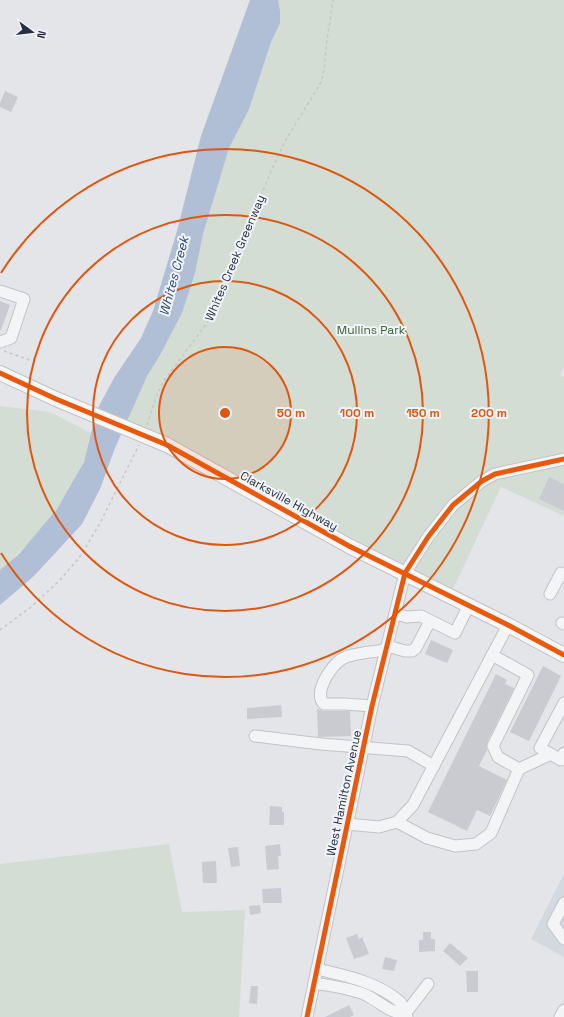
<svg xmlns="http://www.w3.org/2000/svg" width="564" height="1017" font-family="'Space Grotesk',sans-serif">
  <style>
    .built { fill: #d4d8df }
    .green { fill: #d3ddd4 }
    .water { fill: #b0bed6 }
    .building { fill: #c9cbd0 }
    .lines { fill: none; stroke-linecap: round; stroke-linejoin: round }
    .minor-casing { stroke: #c2c3c7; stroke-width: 13 }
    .major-casing { stroke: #c0c2c7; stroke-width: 16 }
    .path { stroke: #c5c6cc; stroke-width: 1.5; stroke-dasharray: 3 3; stroke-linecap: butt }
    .minor { stroke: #f3f4f6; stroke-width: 11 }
    .major { stroke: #f7f7f7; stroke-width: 14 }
    .major-bridge-casing { stroke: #c0c2c7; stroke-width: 16; stroke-linecap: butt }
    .major-bridge { stroke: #f7f7f7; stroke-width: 14 }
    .cycleway-casing { stroke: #f1f4f8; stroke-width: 8 }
    .cycleway { stroke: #e8590c; stroke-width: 5 }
    .ring { fill: none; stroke: #de570f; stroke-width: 2 }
    .labels { text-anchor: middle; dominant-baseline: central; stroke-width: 4; stroke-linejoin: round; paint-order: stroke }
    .street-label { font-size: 12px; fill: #282f44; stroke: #f1f4f8 }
    .park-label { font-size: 12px; fill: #386134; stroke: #f1f4f8 }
    .water-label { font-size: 13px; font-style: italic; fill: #2f497c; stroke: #f1f4f8 }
    .centre { fill: #de570f; stroke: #f1f4f8; stroke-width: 2 }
    .ring-label { font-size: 12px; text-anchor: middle; font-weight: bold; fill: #de570f; stroke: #f1f4f8; stroke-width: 4; stroke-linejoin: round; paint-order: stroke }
  </style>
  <rect width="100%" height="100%" fill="#e4e5e9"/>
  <!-- built -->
  <polygon class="built" points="564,874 564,957 531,939"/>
  <!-- green -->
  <g class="green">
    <polygon points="270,0 564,0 564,367 560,375 564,377 564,516 501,487 453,589 121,422"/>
    <path d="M 0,406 L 50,412 L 91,433 C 88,442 87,454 83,463 C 64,504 34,541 0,570 Z"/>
    <polygon points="169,844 182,912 245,910 239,1017 0,1017 0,864"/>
  </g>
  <!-- water -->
  <polygon class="water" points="250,0 278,0 280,11 280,23 271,42 249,109 229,148 203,234 195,273 182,313 160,355 147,376 115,448 100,489 82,524 34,576 0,605 0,570 19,554 57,509 84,462 91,433 99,406 114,378 141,338 153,311 177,231 201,136"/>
  <!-- building -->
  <g class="building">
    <polygon points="5,91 18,97 11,112 0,107 0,103"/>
    <polygon points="0,301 10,305 1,330 0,330"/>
    <polygon points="549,477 564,484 564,511 539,499"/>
    <polygon points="431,640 453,650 447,663 425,654"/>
    <polygon points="543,666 561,676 529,741 510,732"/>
    <polygon points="496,674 507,680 505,684 514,688 487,743 487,750 479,766 507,780 490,816 477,810 467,831 428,812"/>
    <polygon points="281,705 282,717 247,719 247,708"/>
    <polygon points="317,709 324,711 350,711 351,736 318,737"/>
    <polygon points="270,806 282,807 282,812 284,812 284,825 269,825"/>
    <polygon points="280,844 281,856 278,856 279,869 267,870 265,846"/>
    <polygon points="238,847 240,866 231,867 228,848"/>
    <polygon points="216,861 217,883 203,883 202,862"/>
    <polygon points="281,888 282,903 263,903 262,889"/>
    <polygon points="260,905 261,913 250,915 249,906"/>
    <polygon points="423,932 431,932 431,939 435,939 435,951 419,952 419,940 423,940"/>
    <polygon points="357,934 359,939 362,937 369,954 354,959 346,938"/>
    <polygon points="450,943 468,958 460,966 443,951"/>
    <polygon points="385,957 397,960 394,971 382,969"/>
    <polygon points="466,971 478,971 478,992 467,992"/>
    <polygon points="251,986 258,986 257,1004 249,1003"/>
    <polygon points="349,1005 354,1015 350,1017 325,1017"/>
  </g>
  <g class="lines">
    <!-- minor casing -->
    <g class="minor-casing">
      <g id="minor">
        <polyline points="0,291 24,299 11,338 0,342"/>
        <polyline points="550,594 561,573 564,575"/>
        <polyline points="395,614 407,617 421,616 455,633 469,605"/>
        <polyline points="562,623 564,624"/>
        <polyline points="387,646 405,651 412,651 416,648 430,621"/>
        <polyline points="492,655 528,675 493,746 498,757 519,769 551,754"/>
        <polyline points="564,703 540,748 561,760 564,753"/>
        <path d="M 372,706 L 345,704 L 324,704 C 313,693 331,665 342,659 C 351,653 374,652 385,650"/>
        <polyline points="255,736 321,744 408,751 434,766"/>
        <polyline points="397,822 427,838 455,846 476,844 491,833 519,769"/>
        <polyline points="347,824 379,827 397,822 413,805 508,625"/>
        <polyline points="564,903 553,924 564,939"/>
        <path d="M 317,969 C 345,976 375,981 399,1001 C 403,1004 404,1012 407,1017"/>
        <path d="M 314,983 C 331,986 350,988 366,995 C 380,1002 388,1012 405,1014"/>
        <polyline points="405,1014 428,984"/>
        <polyline points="307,1017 372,706 405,573 428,537 453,505 482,481 495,474 564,459"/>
        <polyline points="560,1017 564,1010"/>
      </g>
    </g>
    <!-- major casing -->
    <g class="major-casing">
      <g id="major">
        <polyline points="0,373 56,399"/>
        <polyline points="167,445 349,546 508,625 564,655"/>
      </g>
    </g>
    <!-- path -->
    <g class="path">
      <polyline points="4,351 32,361"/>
      <path d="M 147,425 L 156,397 L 163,382 L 210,319 L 224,287 L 271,171 L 284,143 L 320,84 C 325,72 325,60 326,47 C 328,31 331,16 333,0"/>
      <polyline points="0,630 31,607 60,580 79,558 99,525 139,445"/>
    </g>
    <!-- minor -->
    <use href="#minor" class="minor"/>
    <!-- major -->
    <use href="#major" class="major"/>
    <!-- major-bridge casing -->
    <g class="major-bridge-casing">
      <polyline id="major-bridge" points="56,399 167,445"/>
    </g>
    <!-- major-bridge -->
    <use href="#major-bridge" class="major-bridge"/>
    <!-- cycleway casing -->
    <g class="cycleway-casing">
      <g id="cycleway">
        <polyline points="0,373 56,399 167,445 349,546 508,625 564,655"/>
        <polyline points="307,1017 372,706 405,573 428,537 453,505 482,481 495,474 564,459"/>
      </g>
    </g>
    <!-- cycleway -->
    <use href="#cycleway" class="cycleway"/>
  </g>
  <!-- distance rings -->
  <circle cx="225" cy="413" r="66" fill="#de570f" fill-opacity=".12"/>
  <g class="ring">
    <circle cx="225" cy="413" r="66"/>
    <circle cx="225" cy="413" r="132"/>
    <circle cx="225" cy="413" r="198"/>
    <path d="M1 273A264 264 0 1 1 1 553"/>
  </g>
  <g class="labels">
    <!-- street labels -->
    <g class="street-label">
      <text transform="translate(235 258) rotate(-67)">Whites Creek Greenway</text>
      <text transform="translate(289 501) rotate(29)">Clarksville Highway</text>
      <text transform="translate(344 793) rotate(-78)">West Hamilton Avenue</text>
    </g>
    <!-- park labels -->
    <g class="park-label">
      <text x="371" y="330">Mullins Park</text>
    </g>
    <!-- water labels -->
    <g class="water-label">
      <text transform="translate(174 276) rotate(-75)">Whites Creek</text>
    </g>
  </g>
  <circle cx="225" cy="413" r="6" class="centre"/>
  <g class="ring-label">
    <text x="291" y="417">50 m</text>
    <text x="357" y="417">100 m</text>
    <text x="423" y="417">150 m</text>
    <text x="489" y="417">200 m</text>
  </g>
  <!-- north arrow -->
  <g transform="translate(32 32) rotate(105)" stroke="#f1f4f8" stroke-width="3" paint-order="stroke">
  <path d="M0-3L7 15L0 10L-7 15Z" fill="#282f44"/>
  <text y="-6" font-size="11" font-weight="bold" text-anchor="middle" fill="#282f44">N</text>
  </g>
</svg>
